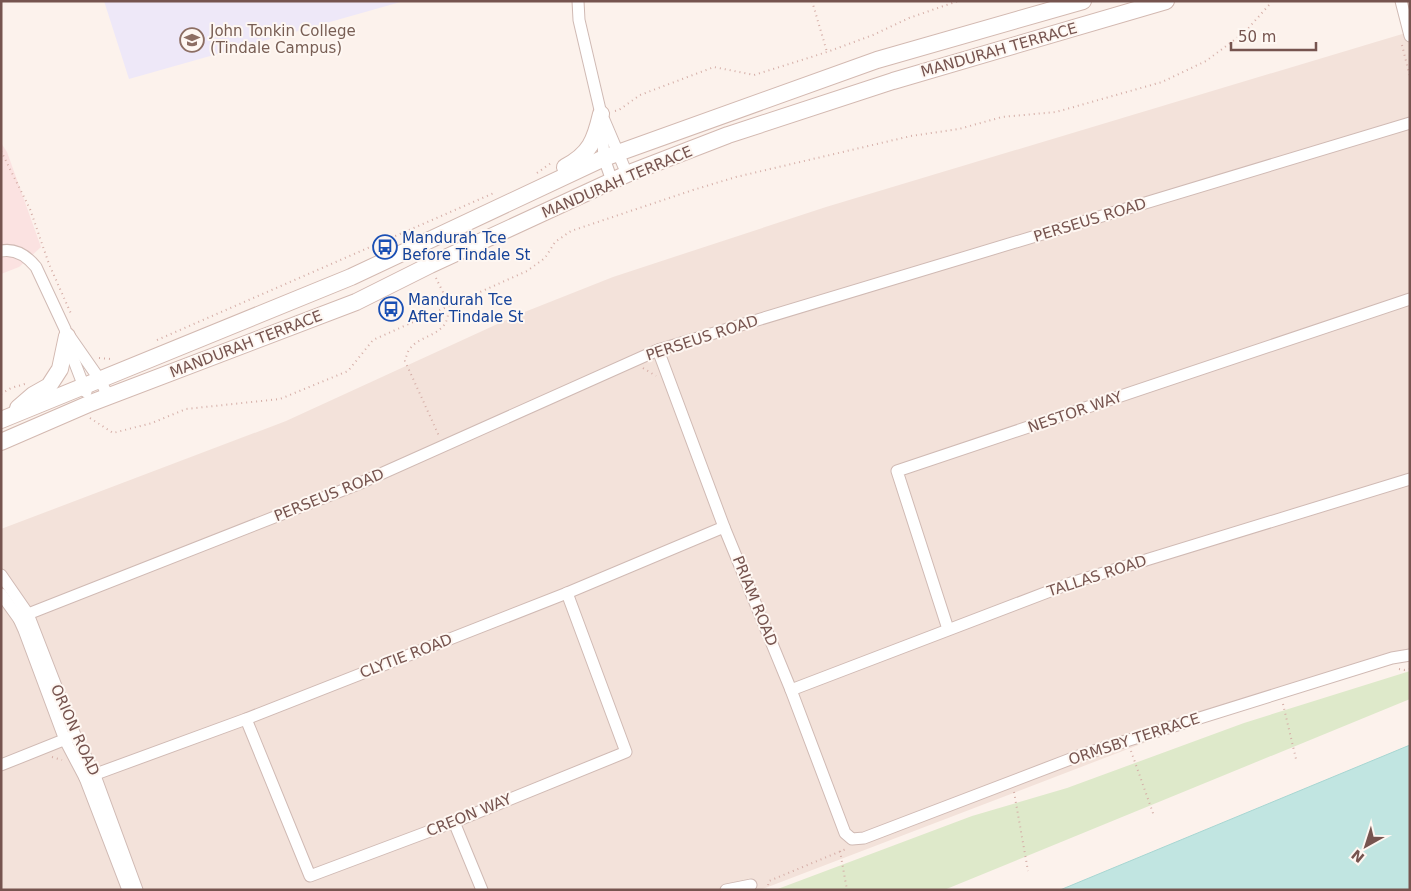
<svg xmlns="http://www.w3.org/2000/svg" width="1411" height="891" font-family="'DejaVu Sans',sans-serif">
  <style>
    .residential { fill: #f3e2da }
    .commercial { fill: #fbe2e1 }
    .education { fill: #eee8f8 }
    .green { fill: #dee9ca }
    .water { fill: #c1e5e1; stroke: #a7d6d2 }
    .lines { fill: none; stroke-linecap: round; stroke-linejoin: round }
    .street-casing { stroke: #d0bab4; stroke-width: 13 }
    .secondary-casing { stroke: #d3b9b1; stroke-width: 18 }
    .path { stroke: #d5aea7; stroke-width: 2; stroke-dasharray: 1 4; stroke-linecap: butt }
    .street { stroke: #fff; stroke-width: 11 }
    .secondary { stroke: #fff; stroke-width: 16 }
    .labels { text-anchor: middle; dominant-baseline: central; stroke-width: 4; stroke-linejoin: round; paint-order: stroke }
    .education-label { font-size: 15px; fill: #785e54; stroke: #fef7f2; text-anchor: start }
    .street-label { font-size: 15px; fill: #76544f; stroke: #fef7f2 }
    .transit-label { font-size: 15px; fill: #164399; stroke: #fef7f2; text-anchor: start }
  </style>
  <rect width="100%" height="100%" fill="#fcf2ec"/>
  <!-- residential -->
  <polygon class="residential" points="1402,1 1410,1 1410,651 1141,744 760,890 1,890 1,529 286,421 517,315 613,277 826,207 1409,32"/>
  <!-- commercial -->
  <polygon class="commercial" points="1,143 7,152 41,247 19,267 1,274"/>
  <!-- education -->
  <polygon class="education" points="104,1 404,1 129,79"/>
  <!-- green -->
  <polygon class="green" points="1410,671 1410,699 944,890 775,890 972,816 1067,788 1244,723"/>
  <!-- water -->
  <polygon class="water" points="1410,745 1410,890 1060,890"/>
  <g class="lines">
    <!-- street casing -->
    <g class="street-casing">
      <g id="street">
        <polyline points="578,1 579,20 601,114 604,158 612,181"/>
        <polyline points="1401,1 1410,36"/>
        <polyline points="604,120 627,174"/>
        <path d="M 1,251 C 16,248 27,256 36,267 L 65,329 L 71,353 L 86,392"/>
        <polyline points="70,337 100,380 108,396"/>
        <polyline points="658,350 724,527 791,690 845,833 852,839 864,838 1081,755 1392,658 1410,655"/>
        <polyline points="1,575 28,614 75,735 94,773 137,890"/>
        <polyline points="1,594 19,619 24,630 65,740 85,778 128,890"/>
        <polyline points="19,619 28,614 356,485 658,350 1410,123"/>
        <polyline points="948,629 897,471 1410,299"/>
        <polyline points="791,690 1071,583 1410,479"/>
        <polyline points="246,719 310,876 454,822 626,752 567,593"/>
        <polyline points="1,765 71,737"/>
        <polyline points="85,778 246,719 567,593 724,527"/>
        <polyline points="454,822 482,890"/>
        <polyline points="726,890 751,885"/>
      </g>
    </g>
    <!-- secondary casing -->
    <g class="secondary-casing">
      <g id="secondary">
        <path d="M 565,167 C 590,154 595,140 601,114"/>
        <polyline points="18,408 33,395 49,386 60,369 67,336"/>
        <polyline points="1,420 351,277 604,158 877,60 1083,1"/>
        <polyline points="1,442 91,403 356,302 430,265 627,174 728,135 893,81 1166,1"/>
      </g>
    </g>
    <!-- path -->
    <g class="path">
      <polyline points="812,1 827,52"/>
      <polyline points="1402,45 1410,77"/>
      <polyline points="615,111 619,110 640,95 714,67 754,75 827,52 873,35 909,18 958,1"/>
      <polyline points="1,151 30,209 49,264 72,316"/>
      <polyline points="537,173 551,163"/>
      <path d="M 436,278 C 440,287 447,298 448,307 C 451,337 420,333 409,350 C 407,353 406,357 405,361 L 439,436"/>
      <polyline points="157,340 496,192"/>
      <polyline points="99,358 111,359"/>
      <polyline points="643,368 656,376"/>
      <polyline points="1,394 11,388 25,384"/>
      <polyline points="90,418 113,433 152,423 186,409 280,399 348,371 373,340 527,271 545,258 555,242 571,231 693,190 736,177 911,136 959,129 1002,117 1056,112 1162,82 1206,61 1245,32 1269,5 1269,1"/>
      <polyline points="1399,669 1404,670 1410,669"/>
      <polyline points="1283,704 1296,759"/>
      <polyline points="1131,751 1154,816"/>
      <polyline points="52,757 62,760"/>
      <polyline points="1014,792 1028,871"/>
      <polyline points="840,851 847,890"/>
      <polyline points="767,890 769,881 846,849"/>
    </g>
    <!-- street -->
    <use href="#street" class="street"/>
    <!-- secondary -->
    <use href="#secondary" class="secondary"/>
  </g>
  <!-- icons -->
  <defs>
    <g id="school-ring" transform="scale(1.25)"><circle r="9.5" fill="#fef7f2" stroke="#8d6e63" stroke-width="1.5"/><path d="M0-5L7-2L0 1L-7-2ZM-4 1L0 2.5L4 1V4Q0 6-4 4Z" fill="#8d6e63"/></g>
    <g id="bus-ring" transform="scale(1.25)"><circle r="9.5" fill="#fef7f2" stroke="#1a4fb4" stroke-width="1.5"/><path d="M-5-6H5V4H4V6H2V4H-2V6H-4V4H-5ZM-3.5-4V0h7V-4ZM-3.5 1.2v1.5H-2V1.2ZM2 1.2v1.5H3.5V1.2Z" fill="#1a4fb4"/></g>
  </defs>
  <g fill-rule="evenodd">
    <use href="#school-ring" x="192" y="40"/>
    <use href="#bus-ring" x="385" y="247"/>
    <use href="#bus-ring" x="391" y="309"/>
  </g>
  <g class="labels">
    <!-- education labels -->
    <g class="education-label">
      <text x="210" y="31">John Tonkin College<tspan x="210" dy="17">(Tindale Campus)</tspan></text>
    </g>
    <!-- street labels -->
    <g class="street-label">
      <text transform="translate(999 50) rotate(-16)">MANDURAH TERRACE</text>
      <text transform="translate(617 182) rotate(-23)">MANDURAH TERRACE</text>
      <text transform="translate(1090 220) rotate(-17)">PERSEUS ROAD</text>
      <text transform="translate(702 338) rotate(-18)">PERSEUS ROAD</text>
      <text transform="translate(246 344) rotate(-21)">MANDURAH TERRACE</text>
      <text transform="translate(1075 412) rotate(-19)">NESTOR WAY</text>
      <text transform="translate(329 495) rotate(-22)">PERSEUS ROAD</text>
      <text transform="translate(1097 576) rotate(-18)">TALLAS ROAD</text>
      <text transform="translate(755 601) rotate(68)">PRIAM ROAD</text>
      <text transform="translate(406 656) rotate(-21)">CLYTIE ROAD</text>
      <text transform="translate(75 730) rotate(66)">ORION ROAD</text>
      <text transform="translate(1134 739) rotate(-18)">ORMSBY TERRACE</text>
      <text transform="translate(469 815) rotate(-22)">CREON WAY</text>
    </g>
    <!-- transit labels -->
    <g class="transit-label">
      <text x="402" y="238">Mandurah Tce<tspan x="402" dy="17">Before Tindale St</tspan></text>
      <text x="408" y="300">Mandurah Tce<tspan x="408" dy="17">After Tindale St</tspan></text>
    </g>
  </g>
  <!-- border -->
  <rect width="1411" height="891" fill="none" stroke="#76544f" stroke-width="5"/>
  <!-- north arrow -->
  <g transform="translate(1366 846) rotate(219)" stroke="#fef7f2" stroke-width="4" paint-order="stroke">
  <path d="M0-4L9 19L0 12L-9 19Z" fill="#76544f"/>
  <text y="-8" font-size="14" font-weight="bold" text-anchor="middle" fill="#76544f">N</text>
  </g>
  <!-- scale -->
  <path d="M1231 42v8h85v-8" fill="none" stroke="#76544f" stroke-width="2.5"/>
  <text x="1238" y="42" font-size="15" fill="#76544f" stroke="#fef7f2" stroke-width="4" paint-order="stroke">50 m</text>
</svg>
